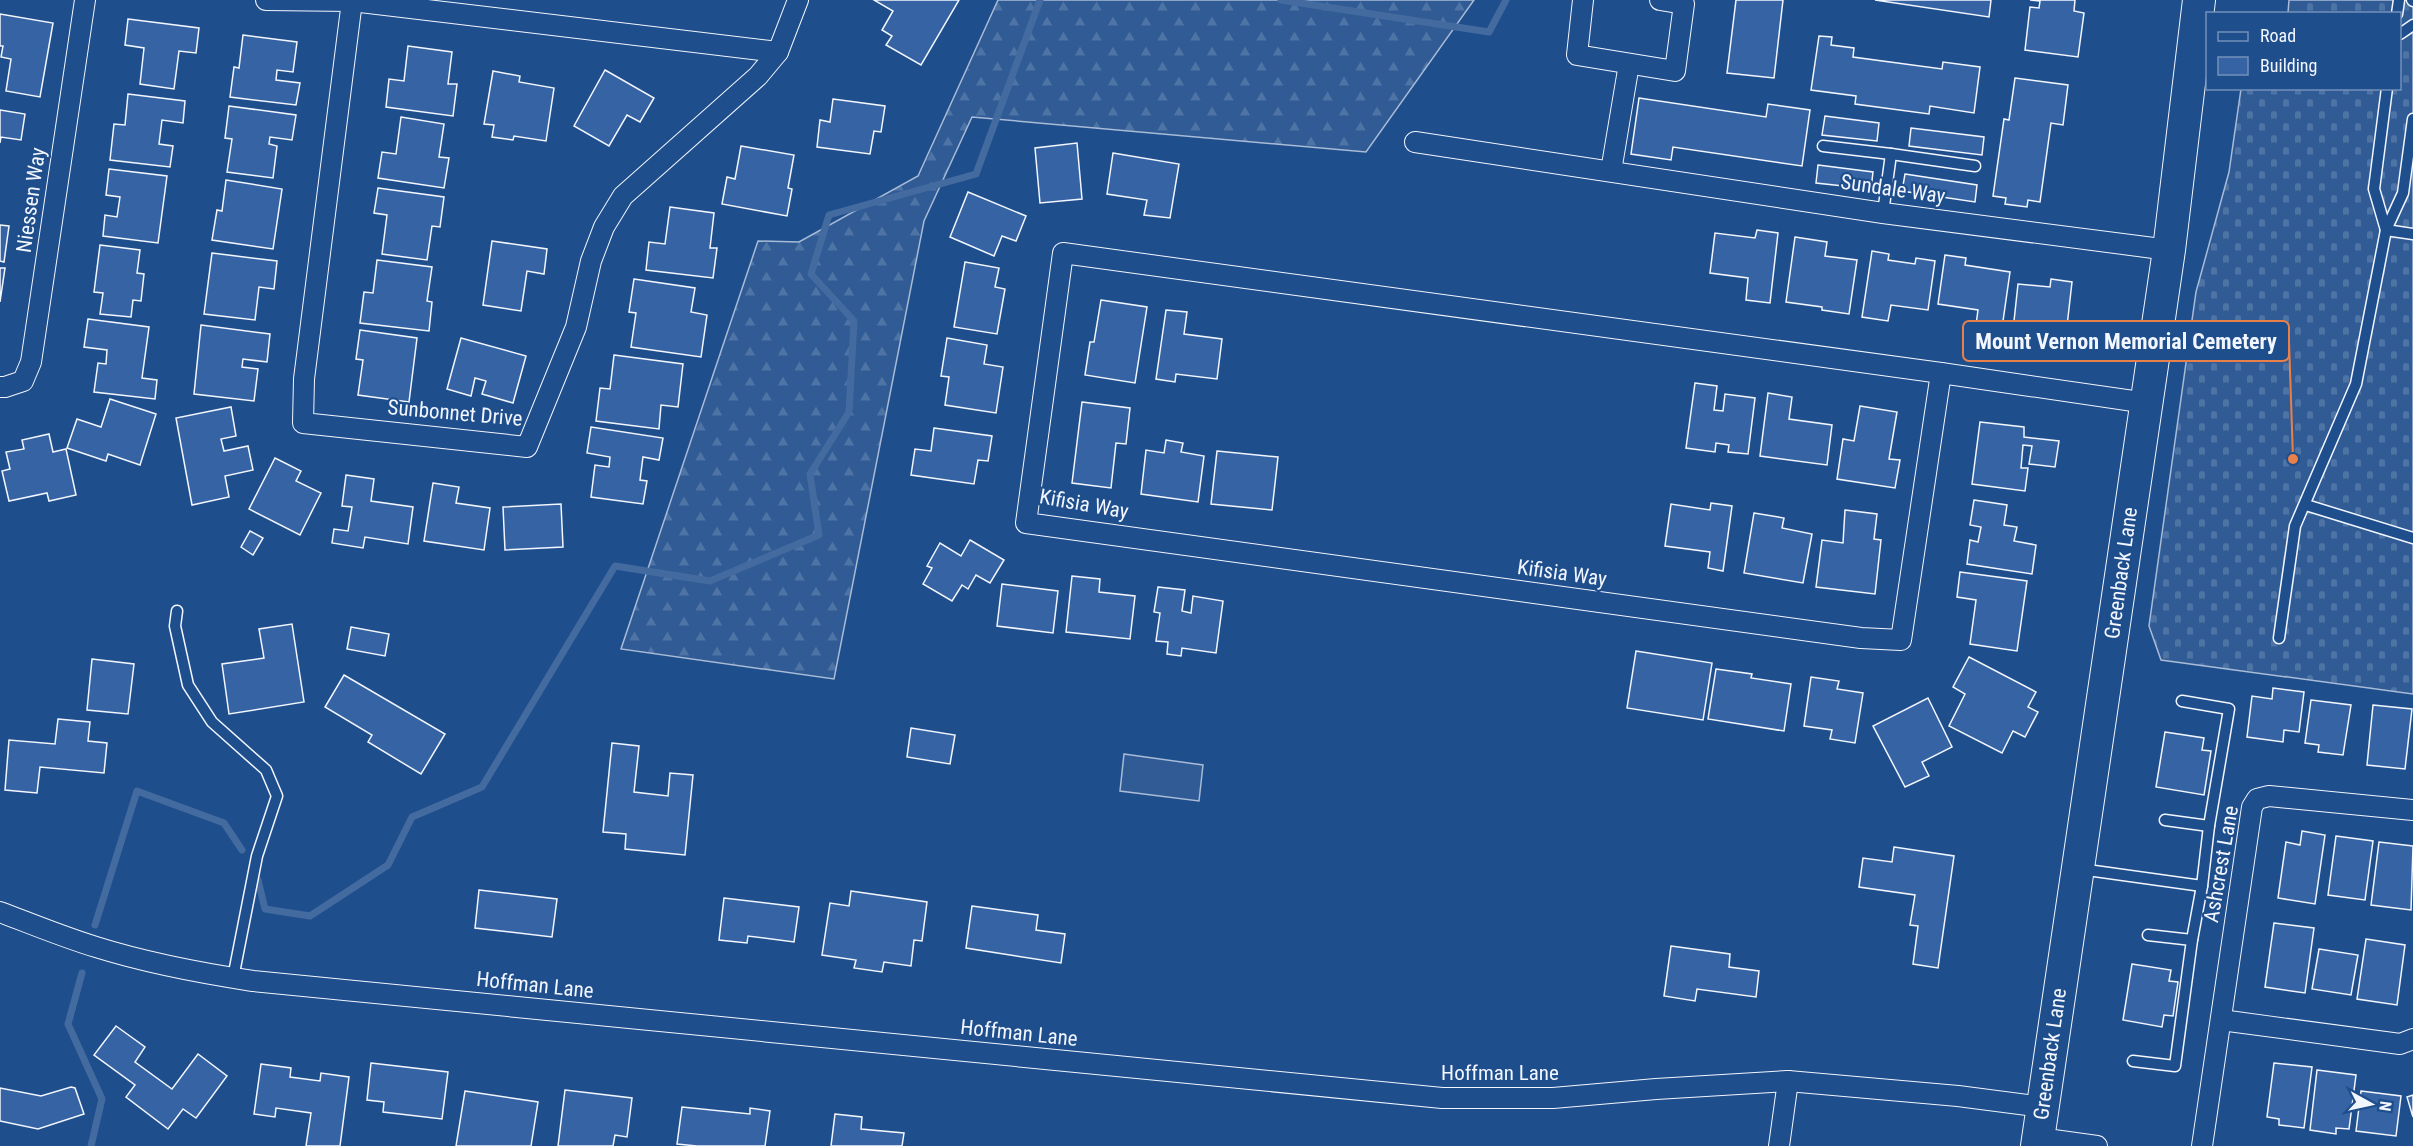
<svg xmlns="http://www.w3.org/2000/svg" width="2413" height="1146" font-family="'Roboto Condensed',sans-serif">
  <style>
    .forest { fill: url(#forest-firs); stroke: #a8bbd7; stroke-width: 1.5 }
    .cemetery { fill: url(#cemetery-stones); stroke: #a8bbd7; stroke-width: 1.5 }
    .built { fill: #305b95; stroke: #a8bbd7; stroke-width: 1.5 }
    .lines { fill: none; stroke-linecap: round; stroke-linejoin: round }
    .stream { stroke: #446ba0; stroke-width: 7 }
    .building { fill: #3563a3; stroke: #f2f6ff; stroke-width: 1.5 }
    .service-casing { stroke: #f2f6ff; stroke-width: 13 }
    .minor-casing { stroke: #f2f6ff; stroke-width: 22 }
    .primary-casing { stroke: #f2f6ff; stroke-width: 34 }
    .service { stroke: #1f4e8c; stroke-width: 10 }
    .minor { stroke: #1f4e8c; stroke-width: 20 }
    .primary { stroke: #1f4e8c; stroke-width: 32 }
    .labels { text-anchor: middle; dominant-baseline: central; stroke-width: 4.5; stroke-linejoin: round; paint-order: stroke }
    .street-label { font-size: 21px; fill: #f2f6ff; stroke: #1f4e8c }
    .leader { fill: none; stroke: #ea8049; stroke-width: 2 }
    .callout-dot { fill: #ea8049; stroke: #1f4e8c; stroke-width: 2 }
    .callout { fill: #1f4e8c; stroke: #ea8049; stroke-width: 2 }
    .callout-label { font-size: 22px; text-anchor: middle; font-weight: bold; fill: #f2f6ff }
  </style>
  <defs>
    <pattern id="forest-firs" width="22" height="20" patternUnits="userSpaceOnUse" patternTransform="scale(1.5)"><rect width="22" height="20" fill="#305b95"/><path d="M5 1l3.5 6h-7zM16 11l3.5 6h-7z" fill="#4e73a5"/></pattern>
    <pattern id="cemetery-stones" width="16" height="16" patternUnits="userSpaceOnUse" patternTransform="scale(1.5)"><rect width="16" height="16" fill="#305b95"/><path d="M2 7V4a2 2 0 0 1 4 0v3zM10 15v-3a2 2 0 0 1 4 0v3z" fill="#4e73a5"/></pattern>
  </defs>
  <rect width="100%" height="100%" fill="#1f4e8c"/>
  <!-- forest -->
  <polygon class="forest" points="998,0 1474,0 1366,152 972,117 924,221 834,679 621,649 758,241 799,242 918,176"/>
  <!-- cemetery -->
  <polygon class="cemetery" points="2289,0 2413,0 2413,694 2161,660 2149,626 2196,292 2229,172 2241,89 2400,88 2400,14 2288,13"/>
  <!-- built -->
  <polygon class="built" points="1124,754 1203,765 1199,801 1120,791"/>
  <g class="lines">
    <!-- stream -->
    <g class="stream">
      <polyline points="1281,0 1489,32 1506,0"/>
      <polyline points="258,880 265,909 310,916 388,865 412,817 482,787 615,566 710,581 819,535 810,474 849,412 854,321 811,274 829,215 976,174 1040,0"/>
      <polyline points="95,925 137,791 224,823 242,850"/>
      <polyline points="82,973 68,1024 102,1099 91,1146"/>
    </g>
  </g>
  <!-- building -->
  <g class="building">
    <polygon points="874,0 959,0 921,65 886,45 892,36 882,30 893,11"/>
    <polygon points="1736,0 1783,0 1774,78 1727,73"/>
    <polygon points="1875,0 1991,0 1989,17"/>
    <polygon points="2030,0 2075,0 2074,11 2084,13 2078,57 2025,50 2030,7 2039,8 2040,1"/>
    <polygon points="0,14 53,23 40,97 6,91 11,59 1,57 3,46 0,46"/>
    <polygon points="128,19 199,28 196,53 179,51 174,89 140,84 144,48 125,45"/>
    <polygon points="243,35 297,42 293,72 277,70 276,80 300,83 296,105 230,97 234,67 239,68"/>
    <polygon points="1819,36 1832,37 1831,45 1854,48 1853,57 1942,69 1943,62 1980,67 1974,113 1930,106 1929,114 1855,104 1856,96 1811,90"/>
    <polygon points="408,46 452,52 448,84 457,84 453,116 386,107 389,79 404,81"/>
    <polygon points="605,70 654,98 640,122 627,115 609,146 574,126"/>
    <polygon points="493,71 520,76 519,82 554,88 546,141 514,136 513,140 492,137 494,125 484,124"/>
    <polygon points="2015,78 2068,85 2063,125 2051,123 2040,202 2028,200 2027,207 2005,204 2006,198 1993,196 2004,119 2009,120"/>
    <polygon points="128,94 185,101 183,123 162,120 159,144 173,146 170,167 110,160 114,124 125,125"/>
    <polygon points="1639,98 1766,117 1768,104 1810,110 1802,166 1673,147 1671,160 1631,154"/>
    <polygon points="833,99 885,106 881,132 874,131 870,154 817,147 820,120 830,122"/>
    <polygon points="229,106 296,115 292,140 270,137 269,144 277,146 273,178 227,172 232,139 225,138"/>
    <polygon points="0,110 25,114 21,140 1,137 0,143"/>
    <polygon points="1825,116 1879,123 1877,141 1822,135"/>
    <polygon points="401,117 444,124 439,157 449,158 444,188 378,178 382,152 396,154"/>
    <polygon points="1911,128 1984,137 1982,155 1909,146"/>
    <polygon points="1077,143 1082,199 1040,203 1035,148"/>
    <polygon points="741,146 794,155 788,188 792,189 787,216 722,204 727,177 735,179"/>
    <polygon points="1113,153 1179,164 1170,218 1144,215 1147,200 1107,194"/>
    <polygon points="1818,165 1873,172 1871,189 1816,183"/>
    <polygon points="109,169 167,176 158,243 103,236 105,215 117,217 120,197 106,195"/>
    <polygon points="1905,174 1977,185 1975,202 1902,191"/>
    <polygon points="226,180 282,189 273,249 212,240 217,210 222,211"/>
    <polygon points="378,188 444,197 440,227 432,226 427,260 382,254 387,215 374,213"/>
    <polygon points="968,192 1026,216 1016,241 1002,236 994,256 950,237"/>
    <polygon points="670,207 714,213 710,248 717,248 713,278 646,270 649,242 665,244"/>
    <polygon points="0,225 9,226 4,262 0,261"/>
    <polygon points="1757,230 1778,233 1770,303 1746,300 1748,278 1710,273 1715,233 1755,238"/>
    <polygon points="1795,237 1827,242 1825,256 1857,260 1849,314 1822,310 1822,307 1786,302"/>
    <polygon points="492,241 547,249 544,274 527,271 521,311 483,305"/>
    <polygon points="100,245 140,250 137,273 144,274 141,301 133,300 131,317 100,314 103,293 94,292"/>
    <polygon points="1872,251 1889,254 1888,260 1915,264 1916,258 1935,261 1928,310 1891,305 1888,321 1862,317"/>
    <polygon points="212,253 277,261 274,289 259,287 255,320 204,314"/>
    <polygon points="1945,255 1966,258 1965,265 2010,272 2001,335 1975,332 1978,310 1938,304"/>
    <polygon points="377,260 432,267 427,301 432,302 429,331 360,323 364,292 373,293"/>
    <polygon points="965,262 999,268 995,287 1005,289 997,334 954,327"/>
    <polygon points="0,268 5,268 0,302"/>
    <polygon points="634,279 695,288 691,312 707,315 701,357 631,347 636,313 629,312"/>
    <polygon points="2051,279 2072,282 2065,344 2041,341 2043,324 2014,321 2018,284 2050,287"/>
    <polygon points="1101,300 1147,307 1135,383 1085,375 1090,342 1094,342"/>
    <polygon points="1166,310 1187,312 1184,334 1222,339 1217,379 1176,374 1175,382 1156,379"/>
    <polygon points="88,319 149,327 142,378 157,380 155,399 94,392 98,363 106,364 107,350 84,347"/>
    <polygon points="201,325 270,334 267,362 243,359 242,367 258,369 254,401 194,394"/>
    <polygon points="360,330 417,338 409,402 358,395 363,360 356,359"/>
    <polygon points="461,338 526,356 513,403 482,394 486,381 475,378 471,396 447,389"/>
    <polygon points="947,338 987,345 984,364 1003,367 996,413 945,405 949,377 941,376"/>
    <polygon points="614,355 683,364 678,407 661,405 659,429 596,421 600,388 610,389"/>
    <polygon points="1695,383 1717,386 1714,410 1723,411 1725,394 1755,398 1748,454 1728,452 1729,445 1716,443 1715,452 1686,448"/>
    <polygon points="1768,393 1792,397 1789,419 1832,425 1827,465 1760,456"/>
    <polygon points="110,399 156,414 140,465 108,454 106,461 67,448 77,419 101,427"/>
    <polygon points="1082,402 1130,408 1126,444 1116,443 1111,488 1072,483"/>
    <polygon points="1860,406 1897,412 1889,459 1900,460 1895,488 1837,479 1843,439 1854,441"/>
    <polygon points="231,407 236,436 221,439 224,451 248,446 253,470 225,476 229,497 192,505 176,418"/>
    <polygon points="1980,422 2024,427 2024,437 2059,441 2055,467 2029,464 2032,446 2023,445 2021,468 2028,468 2025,491 1972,484"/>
    <polygon points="591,427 663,438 659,460 643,457 640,480 647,481 643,504 591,497 595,465 609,467 610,457 587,453"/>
    <polygon points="934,428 992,436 988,461 978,460 974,484 911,475 915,449 931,451"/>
    <polygon points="49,434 53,452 66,449 76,495 49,501 47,493 9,501 2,471 10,469 6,452 24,449 22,440"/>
    <polygon points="1166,440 1183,443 1181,452 1204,456 1198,502 1141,494 1146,450 1164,453"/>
    <polygon points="1217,451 1278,457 1272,510 1211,504"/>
    <polygon points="275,458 301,471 296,481 321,493 300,535 249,509"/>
    <polygon points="346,475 374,479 371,501 413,507 408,544 365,537 363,548 332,543 334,529 348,531 352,507 342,506"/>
    <polygon points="433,483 459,487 456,503 490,508 484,550 424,541"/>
    <polygon points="1974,500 2007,505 2004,525 2017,527 2014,541 2036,545 2032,574 1967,564 1970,540 1978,542 1981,527 1970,525"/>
    <polygon points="1711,503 1732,506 1723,571 1708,568 1710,552 1665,546 1671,504 1710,510"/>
    <polygon points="561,504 563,547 505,550 503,507"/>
    <polygon points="1845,510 1877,514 1874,539 1881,540 1875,594 1816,587 1822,540 1843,543"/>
    <polygon points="1754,513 1784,518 1782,528 1812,534 1803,583 1744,573"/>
    <polygon points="250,531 263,538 253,555 241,547"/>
    <polygon points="970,540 1004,560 990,583 976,575 968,589 962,585 952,601 923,584 932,568 927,566 940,543 961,556"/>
    <polygon points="1960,572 2027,581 2017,651 1970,644 1976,600 1957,597"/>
    <polygon points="1072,576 1100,579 1099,592 1135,596 1130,639 1066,632"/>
    <polygon points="1002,584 1058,591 1053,633 997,626"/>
    <polygon points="1158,587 1185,590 1182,611 1191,613 1193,596 1223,601 1216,653 1182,648 1181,656 1167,654 1168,642 1156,641 1160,613 1154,612"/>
    <polygon points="292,624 304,702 229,714 222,664 264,658 259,629"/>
    <polygon points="351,627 389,634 385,656 347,649"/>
    <polygon points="1636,651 1712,663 1703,720 1627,708"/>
    <polygon points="1969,657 2036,692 2028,707 2038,712 2025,737 2013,731 2002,753 1949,726 1965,694 1953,687"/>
    <polygon points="92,659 134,664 128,714 87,710"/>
    <polygon points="1716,669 1752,674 1751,678 1791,684 1784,731 1708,719"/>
    <polygon points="344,675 445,734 421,774 368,742 372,735 325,707"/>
    <polygon points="1811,677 1839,681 1837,689 1863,693 1855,743 1830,739 1832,730 1804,726"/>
    <polygon points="2273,688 2304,692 2299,732 2284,730 2283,742 2247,737 2252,696 2272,699"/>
    <polygon points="1928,698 1952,747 1922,762 1929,776 1905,787 1873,726"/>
    <polygon points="2311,700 2351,705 2343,755 2318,752 2319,745 2305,743"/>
    <polygon points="2373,705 2412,709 2405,769 2367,765"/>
    <polygon points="58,719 90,722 88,741 107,743 104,773 40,767 37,793 5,790 9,740 55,744"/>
    <polygon points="911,728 955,735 950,764 907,757"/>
    <polygon points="2165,732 2204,738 2202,750 2211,751 2204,795 2156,787"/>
    <polygon points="612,743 639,746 634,792 668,796 670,773 693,775 685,855 625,849 626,834 603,832"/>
    <polygon points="2302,831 2325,835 2315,904 2278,898 2286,842 2300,845"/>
    <polygon points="2336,836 2373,841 2365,900 2328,895"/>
    <polygon points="2379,842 2413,846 2411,910 2371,905"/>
    <polygon points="1894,847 1954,856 1938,968 1913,964 1918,926 1910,925 1915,895 1859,887 1863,858 1892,862"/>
    <polygon points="479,890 557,899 552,937 475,928"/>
    <polygon points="851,891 927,902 922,941 914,940 911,966 884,962 882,972 854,968 856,960 822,955 830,903 849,906"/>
    <polygon points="724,898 799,907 794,942 748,936 747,943 719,940"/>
    <polygon points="972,906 1038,915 1036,930 1065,934 1061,963 966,948"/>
    <polygon points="2274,923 2314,928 2305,993 2265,987"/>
    <polygon points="2366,939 2405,945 2397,1005 2357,999"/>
    <polygon points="1671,946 1730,954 1729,967 1759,971 1756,997 1697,989 1695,1001 1664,996"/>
    <polygon points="2319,949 2358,955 2351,995 2312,989"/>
    <polygon points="2132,964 2171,970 2169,981 2178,982 2173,1016 2164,1015 2162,1027 2123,1020"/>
    <polygon points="116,1026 145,1047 135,1062 172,1089 198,1054 227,1076 196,1118 183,1109 168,1129 126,1097 135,1085 94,1055"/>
    <polygon points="371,1063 448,1072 442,1119 383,1112 384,1102 367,1100"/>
    <polygon points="2274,1063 2312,1067 2304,1128 2279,1125 2279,1119 2267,1117"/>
    <polygon points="261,1064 291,1068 290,1077 320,1081 321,1073 349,1077 340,1146 306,1146 311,1113 276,1108 275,1117 254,1114"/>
    <polygon points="2317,1070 2356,1075 2349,1129 2336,1128 2336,1134 2310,1130"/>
    <polygon points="71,1087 75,1088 84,1114 38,1129 0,1121 0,1088 41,1096"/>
    <polygon points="565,1090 632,1098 627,1137 615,1135 613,1146 558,1146"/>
    <polygon points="465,1091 538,1102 531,1146 456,1146"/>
    <polygon points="2361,1091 2401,1096 2396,1136 2356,1131"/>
    <polygon points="2413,1095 2413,1117 2407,1097"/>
    <polygon points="682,1107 750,1114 750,1108 770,1111 765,1146 697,1146 677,1144"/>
    <polygon points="835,1114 862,1117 861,1129 904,1133 902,1146 831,1146"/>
  </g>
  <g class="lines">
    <!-- service casing -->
    <g class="service-casing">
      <g id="service">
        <polyline points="2412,0 2413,1"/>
        <polyline points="2397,14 2399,0"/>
        <polyline points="2400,34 2413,25"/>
        <polyline points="1823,146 1891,154"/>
        <polyline points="1883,213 1891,154 1975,166"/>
        <polyline points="2386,230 2374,189 2387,88"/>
        <polyline points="2386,230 2413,234"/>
        <polyline points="2306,505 2413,538"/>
        <polyline points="177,611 175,626 188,685 212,722 266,770 277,796 257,856 233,978"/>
        <polyline points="2279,638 2295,526 2356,384 2386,230 2403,193 2413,119"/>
        <polyline points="2165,820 2209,826"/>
        <polyline points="2080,869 2202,886 2209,826 2229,709 2182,701"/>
        <polyline points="2148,935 2192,940"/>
        <polyline points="2133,1061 2175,1066 2192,940 2202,886"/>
      </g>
    </g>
    <!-- minor casing -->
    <g class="minor-casing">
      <g id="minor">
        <polyline points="266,0 352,1 778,52"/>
        <polyline points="1583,0 1577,55 1675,71 1684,4 1660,0"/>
        <polyline points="352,1 304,379 303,423 527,447 576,327 591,261 604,227 623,196 758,76 778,52 798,0"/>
        <polyline points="1415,142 1883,213 2169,250"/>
        <polyline points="1611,171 1629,64"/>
        <polygon points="1063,253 1941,373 1901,640 1861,638 1026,523"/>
        <polyline points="1941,373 2147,403"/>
        <polyline points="0,387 5,387 23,381 31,362 85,0"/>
        <path d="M 0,912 C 32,924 63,937 96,947 C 147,963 200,973 253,981 L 1442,1098 L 1553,1098 L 1656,1089 L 1788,1081 L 1958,1096 L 2042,1107"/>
        <polyline points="2221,1020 2400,1044 2413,1039"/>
        <polyline points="2039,1138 2097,1146"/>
        <polyline points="1779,1146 1788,1081"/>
        <polyline points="2202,1146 2252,807 2257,799 2269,796 2413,810"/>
      </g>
    </g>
    <!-- primary casing -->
    <g class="primary-casing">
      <polyline id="primary" points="2037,1146 2169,250 2199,0"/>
    </g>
    <!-- service -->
    <use href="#service" class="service"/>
    <!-- minor -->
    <use href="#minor" class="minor"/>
    <!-- primary -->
    <use href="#primary" class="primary"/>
  </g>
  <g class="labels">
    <!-- street labels -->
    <g class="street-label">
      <text transform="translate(1893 189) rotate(8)">Sundale Way</text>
      <text transform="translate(31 200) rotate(-82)">Niessen Way</text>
      <text transform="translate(455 413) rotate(5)">Sunbonnet Drive</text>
      <text transform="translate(1084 504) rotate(10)">Kifisia Way</text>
      <text transform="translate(1562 573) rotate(8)">Kifisia Way</text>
      <text transform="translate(2121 573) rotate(-82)">Greenback Lane</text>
      <text transform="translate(2221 864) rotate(-80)">Ashcrest Lane</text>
      <text transform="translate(535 985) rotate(6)">Hoffman Lane</text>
      <text transform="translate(1019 1033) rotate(6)">Hoffman Lane</text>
      <text transform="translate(2050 1054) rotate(-82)">Greenback Lane</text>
      <text x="1500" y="1073">Hoffman Lane</text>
    </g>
  </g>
  <!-- callouts -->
  <path class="leader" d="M2293 459L2289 341"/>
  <circle class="callout-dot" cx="2293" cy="459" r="6"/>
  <rect class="callout" x="1963" y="321" width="326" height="40" rx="6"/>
  <g class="callout-label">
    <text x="2126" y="349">Mount Vernon Memorial Cemetery</text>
  </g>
  <!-- legend -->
  <rect x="2206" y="12" width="195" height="78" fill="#1f4e8c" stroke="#7391ba" stroke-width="1.5"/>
  <rect x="2218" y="32" width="30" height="9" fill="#1f4e8c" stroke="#7391ba" stroke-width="1.5"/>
  <text x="2260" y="42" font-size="18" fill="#f2f6ff">Road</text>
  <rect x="2218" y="57" width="30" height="18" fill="#3563a3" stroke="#7391ba" stroke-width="1.5"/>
  <text x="2260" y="72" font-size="18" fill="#f2f6ff">Building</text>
  <!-- north arrow -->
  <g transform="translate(2371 1104) rotate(98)" stroke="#1f4e8c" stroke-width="4.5" paint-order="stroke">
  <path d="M0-4.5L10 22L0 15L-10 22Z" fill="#f2f6ff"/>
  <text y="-9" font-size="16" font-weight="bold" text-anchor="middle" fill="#f2f6ff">N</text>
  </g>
</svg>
